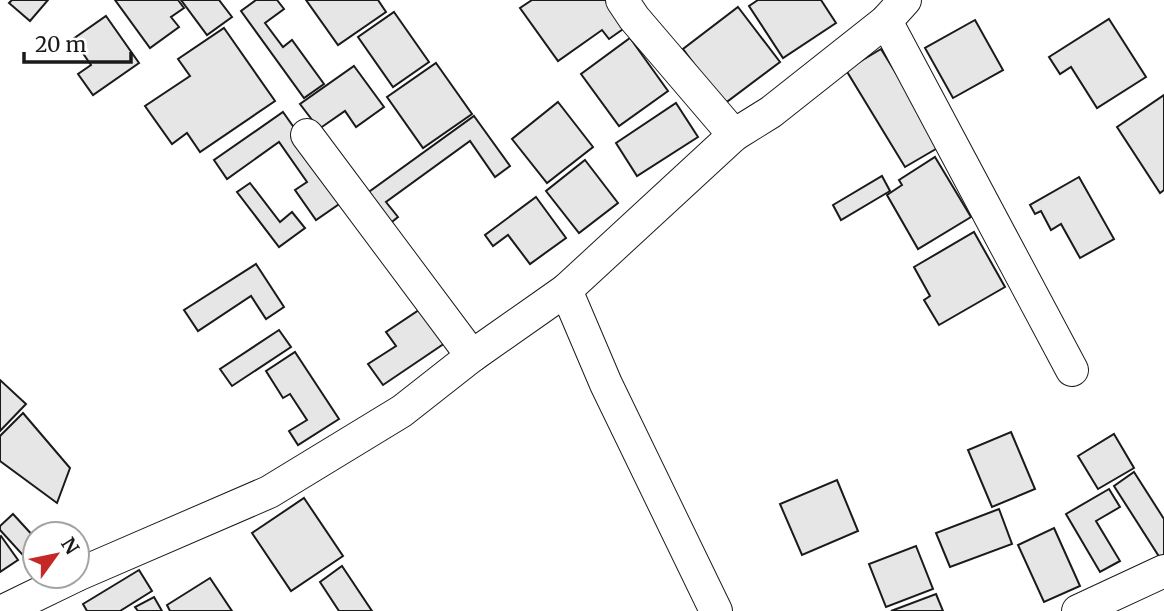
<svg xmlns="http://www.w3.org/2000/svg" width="1164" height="611" font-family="Merriweather,serif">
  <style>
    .building { fill: #e6e6e6; stroke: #1a1a1a; stroke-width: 2 }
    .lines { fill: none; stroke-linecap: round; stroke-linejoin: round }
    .minor-casing { stroke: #1a1a1a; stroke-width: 34 }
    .minor { stroke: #fff; stroke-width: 32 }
  </style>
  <rect width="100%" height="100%" fill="#fff"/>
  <!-- building -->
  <g class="building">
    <polygon points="12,0 48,0 30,21 9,3"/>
    <polygon points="115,0 178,0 184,8 171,17 179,27 150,48"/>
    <polygon points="181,0 219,0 232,17 207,35"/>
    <polygon points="256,0 277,0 284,9 265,23 283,47 292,40 324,84 304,98 241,11"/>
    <polygon points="306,0 378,0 386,12 338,45"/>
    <polygon points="532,0 607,0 626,27 609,39 602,30 558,61 520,8"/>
    <polygon points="758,0 821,0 836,23 783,58 749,6"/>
    <polygon points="738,7 780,62 724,104 683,49"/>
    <polygon points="394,12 429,62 393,87 358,37"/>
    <polygon points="106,16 139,63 93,95 78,74 91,65 73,39"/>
    <polygon points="1109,19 1146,77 1097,108 1071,67 1060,74 1049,57"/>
    <polygon points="975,20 1003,70 953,98 925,48"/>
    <polygon points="224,28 275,101 200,152 187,133 172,144 145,106 190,76 178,59"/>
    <polygon points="630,38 668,91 619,126 581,74"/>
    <polygon points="881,49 941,146 905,167 846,70"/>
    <polygon points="436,63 472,114 423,148 387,97"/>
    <polygon points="354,66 384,107 356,127 345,111 319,129 300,104"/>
    <polygon points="1164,95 1164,190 1160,193 1117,127"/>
    <polygon points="558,102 593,147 547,183 512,139"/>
    <polygon points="676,103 698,137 637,176 616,143"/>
    <polygon points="283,112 345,200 316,220 295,190 307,182 279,142 227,179 214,160"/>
    <polygon points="474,116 510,166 495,177 470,141 386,202 398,217 388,225 366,194"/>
    <polygon points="935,157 971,217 918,249 887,195 902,185 899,180"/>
    <polygon points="585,160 618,203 579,233 546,191"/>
    <polygon points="882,176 890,191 841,220 833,205"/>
    <polygon points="1079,177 1114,239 1080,258 1061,224 1051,230 1041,211 1035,214 1030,205"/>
    <polygon points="250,183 280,222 292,212 305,228 279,247 237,192"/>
    <polygon points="536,197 566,238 530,264 508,235 493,246 485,235"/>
    <polygon points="974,232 1005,287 939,325 924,300 930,296 914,267"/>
    <polygon points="256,264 284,307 266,319 251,296 198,331 184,310"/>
    <polygon points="425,306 448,341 383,385 368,364 396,346 386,332"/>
    <polygon points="279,330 291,347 232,386 220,369"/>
    <polygon points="295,352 339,419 298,445 289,431 307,420 290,394 283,398 266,371"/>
    <polygon points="0,380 26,404 0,431"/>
    <polygon points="23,413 70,468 57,503 0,461 0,436"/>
    <polygon points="1011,432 1035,489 992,507 968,450"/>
    <polygon points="1114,434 1134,468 1098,489 1078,456"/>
    <polygon points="1134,472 1164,519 1164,555 1160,558 1114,486"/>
    <polygon points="837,480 858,531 802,555 780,504"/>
    <polygon points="1109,489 1120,507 1096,521 1120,561 1100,572 1066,514"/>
    <polygon points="304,498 343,556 291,591 252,533"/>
    <polygon points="999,509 1012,544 950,567 936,533"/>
    <polygon points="13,514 35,538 35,559 30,563 0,530 0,526"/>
    <polygon points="1054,528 1080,586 1044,602 1018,545"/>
    <polygon points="1,536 18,560 0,572 0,537"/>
    <polygon points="916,546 933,589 886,607 869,564"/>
    <polygon points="342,566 372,611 339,611 320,582"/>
    <polygon points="139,570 152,591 120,611 87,611 83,604"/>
    <polygon points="210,578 232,611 170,611 167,605"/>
    <polygon points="936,594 943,611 891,611"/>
    <polygon points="154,597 162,611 138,611 135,607"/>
  </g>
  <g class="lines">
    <!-- minor casing -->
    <g class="minor-casing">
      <g id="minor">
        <polyline points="622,0 634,18 734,135"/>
        <polyline points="886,21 1072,370"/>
        <polyline points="307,135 472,356"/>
        <polyline points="566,290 606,384 716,611"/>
        <polyline points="77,575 269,492 402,411 472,356 566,290 734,135 771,112 886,21 905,0"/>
        <polyline points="3,611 75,576"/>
        <polyline points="1078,611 1164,571"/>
      </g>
    </g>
    <!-- minor -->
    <use href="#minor" class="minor"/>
  </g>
  <!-- north arrow -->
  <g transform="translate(56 555) rotate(57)"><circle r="33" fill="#ffffff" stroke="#a3a3a3" stroke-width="2"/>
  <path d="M0-5L12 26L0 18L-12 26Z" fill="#c62828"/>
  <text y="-10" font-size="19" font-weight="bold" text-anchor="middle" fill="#1a1a1a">N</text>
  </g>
  <!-- scale -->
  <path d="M24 52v10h107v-10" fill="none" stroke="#1a1a1a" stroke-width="3.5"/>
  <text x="35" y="52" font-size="21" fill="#1a1a1a" stroke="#ffffff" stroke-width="5" paint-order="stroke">20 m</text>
</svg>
